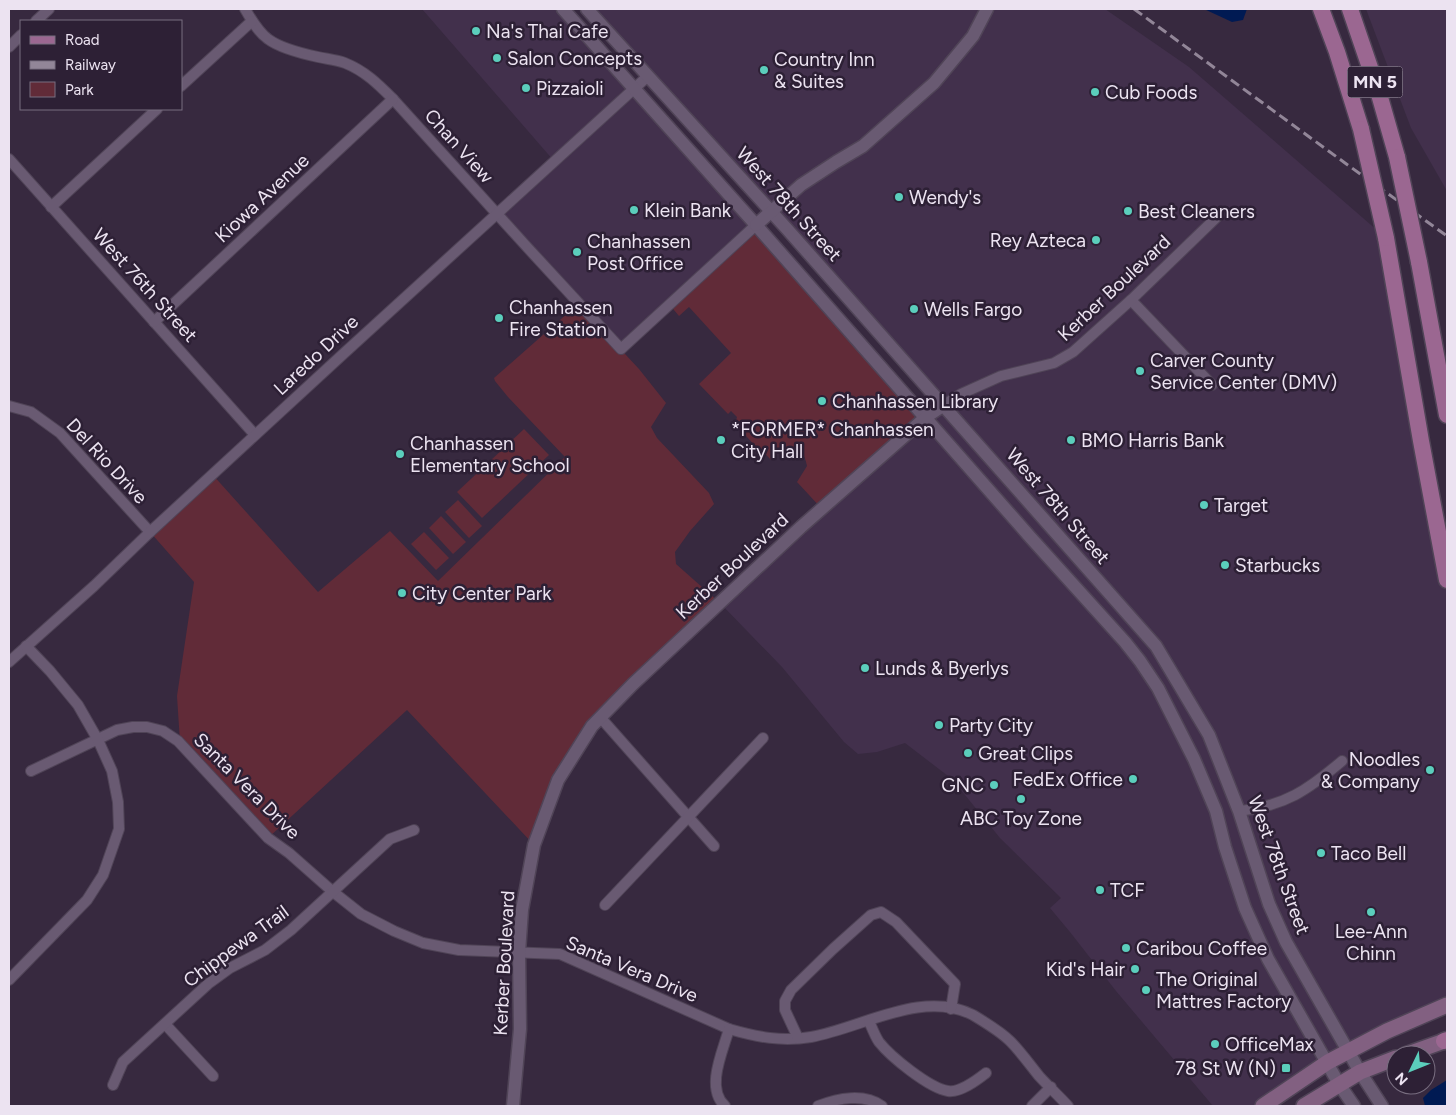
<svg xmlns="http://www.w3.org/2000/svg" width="1456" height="1115" font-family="Figtree,sans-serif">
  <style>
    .built { fill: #42304c }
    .green { fill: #612b38 }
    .water { fill: #001a53 }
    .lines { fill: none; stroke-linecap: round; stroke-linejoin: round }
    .minor-casing { stroke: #504457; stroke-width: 12 }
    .tertiary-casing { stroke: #504457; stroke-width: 15 }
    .secondary-casing { stroke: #504457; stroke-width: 18 }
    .primary-casing { stroke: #504457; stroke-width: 19 }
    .minor { stroke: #695a72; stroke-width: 10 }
    .tertiary { stroke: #695a72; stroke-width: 12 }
    .secondary { stroke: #826081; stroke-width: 15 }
    .primary { stroke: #9b6791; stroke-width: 16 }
    .rail { stroke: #928698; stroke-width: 3; stroke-dasharray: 10 5; stroke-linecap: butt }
    .primary-bridge-casing { stroke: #504457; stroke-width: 19; stroke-linecap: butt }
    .primary-bridge { stroke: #9b6791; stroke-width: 16 }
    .poi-dot { fill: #5bcebc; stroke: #2d2035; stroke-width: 2 }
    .labels { text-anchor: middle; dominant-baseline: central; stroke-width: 5; stroke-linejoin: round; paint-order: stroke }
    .shield { fill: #2d2035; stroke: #b3a8b9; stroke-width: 1 }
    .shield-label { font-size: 18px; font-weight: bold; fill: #ece3f1 }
    .poi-label { font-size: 19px; fill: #ece3f1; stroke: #2d2035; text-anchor: start }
    .street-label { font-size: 19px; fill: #ece3f1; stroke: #2d2035 }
  </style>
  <rect width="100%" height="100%" fill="#37293f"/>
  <!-- built -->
  <g class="built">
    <polygon points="422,9 563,9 756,225 621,349 497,213 554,161"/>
    <polygon points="587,9 1105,9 1189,67 1386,238 1447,580 1447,1005 1348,1051 1269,1106 1213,1106 1116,991 1070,932 1050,908 1061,898 1000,838 952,779 905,743 877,752 858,754 844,742 782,667 720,603 944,405"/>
    <polygon points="1366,9 1447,9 1447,191 1411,128"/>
  </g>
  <!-- green -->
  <g class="green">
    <path d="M 756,225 L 926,417 L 822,509 L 797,482 L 807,466 C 802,440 786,445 771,460 L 760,448 L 758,449 L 735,424 L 737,417 L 731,411 L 728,414 L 699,384 L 731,353 L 689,307 L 679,316 L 669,304 Z"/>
    <polygon points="569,312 586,312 639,369 666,403 651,427 657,438 709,493 714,504 690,531 675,552 676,564 720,603 600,717 558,780 534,845 407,710 268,838 180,742 177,696 194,582 150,532 212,474 318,592 390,531 438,581 565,457 508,397 495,381 494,378"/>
    <polygon points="524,429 549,455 482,518 457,492"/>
    <polygon points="458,500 482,526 469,538 445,512"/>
    <polygon points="441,516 466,542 453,554 429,528"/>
    <polygon points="424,532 449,558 436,570 411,544"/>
  </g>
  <!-- water -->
  <g class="water">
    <polygon points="1204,9 1247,9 1243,20 1232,22"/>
    <polygon points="1447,1080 1447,1106 1425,1106 1423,1098 1431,1090"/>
  </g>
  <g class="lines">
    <!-- minor casing -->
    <g class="minor-casing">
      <g id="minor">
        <path d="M 245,9 C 251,19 258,32 268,39 C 280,48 304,54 318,57 C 327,59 337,60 345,63 C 365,71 378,84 393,99 L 527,247 L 621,349 L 756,225"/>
        <polyline points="36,21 49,9"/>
        <polyline points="9,47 21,35"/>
        <polyline points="181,86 252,21"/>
        <polyline points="9,159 255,435"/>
        <polyline points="51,207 157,109"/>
        <polyline points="1131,300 1212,385"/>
        <polyline points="154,322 393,99"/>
        <polyline points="944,405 961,394 1001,376 1054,363 1073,352 1131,300 1220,214"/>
        <polyline points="9,406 31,412 60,433 150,532"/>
        <polyline points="9,662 94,586 150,532 341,356 648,76"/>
        <polyline points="600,717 714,846"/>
        <path d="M 31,771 L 117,730 L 133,727 L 147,727 L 163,731 L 178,741 L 268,838 L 289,853 L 332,891 L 361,914 L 394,931 L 423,943 L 459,950 L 560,954 L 729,1029 C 757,1037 782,1042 811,1037 C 862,1028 922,989 973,1015 C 983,1021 1002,1033 1010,1041 C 1021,1052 1030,1065 1039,1076 C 1049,1087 1059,1096 1068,1106"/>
        <path d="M 1239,811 C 1285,806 1308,790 1342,761"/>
        <polyline points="605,905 763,738"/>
        <polyline points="9,980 87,900 103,875 119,829 118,802 112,771 98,740 78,705 50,671 26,646"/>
        <path d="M 869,1021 C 872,1028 875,1036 879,1042 C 891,1057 929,1088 948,1091 C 960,1093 977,1080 986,1073"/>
        <polyline points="165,1024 213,1076"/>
        <polyline points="798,1038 785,1010 785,1001 791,990 833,949 871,915 881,912 896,922 955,984 951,1009"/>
        <polyline points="113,1085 123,1062 208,984 230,968 265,950 291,930 390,839 414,830"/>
        <path d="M 725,1106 C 705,1088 723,1051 729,1029"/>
        <path d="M 818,1106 C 838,1098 864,1093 882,1106"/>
        <polyline points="1032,1106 1051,1087"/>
      </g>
    </g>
    <!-- tertiary casing -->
    <g class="tertiary-casing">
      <g id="tertiary">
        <polyline points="563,9 756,225 1031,538 1125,642 1140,661 1158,688 1194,759 1216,811 1225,847 1245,908 1268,959 1339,1084 1354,1106"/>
        <polyline points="587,9 787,229 1156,646 1209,735 1239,811 1269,904 1286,942 1360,1072 1382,1106"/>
        <polyline points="756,225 801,185 836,162 863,146 934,83 973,36 987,9"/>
        <polyline points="513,1106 520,1029 519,952 522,910 534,845 558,780 592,726 633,684 801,527 926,417 944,405"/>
      </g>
    </g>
    <!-- secondary casing -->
    <g class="secondary-casing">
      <g id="secondary">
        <polyline points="1405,1055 1447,1040"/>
        <polyline points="1263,1106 1328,1062 1387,1031 1447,1005"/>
        <polyline points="1304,1106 1360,1072 1396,1058"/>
      </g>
    </g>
    <!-- primary casing -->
    <g class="primary-casing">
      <g id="primary">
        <polyline points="1321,9 1337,52 1361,129"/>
        <polyline points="1350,9 1379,94 1397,157"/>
        <polyline points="1386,238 1421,441 1447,580"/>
        <polyline points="1419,262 1447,415"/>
        <polyline points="1444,1041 1447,1040"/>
      </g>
    </g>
    <!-- minor -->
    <use href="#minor" class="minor"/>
    <!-- tertiary -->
    <use href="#tertiary" class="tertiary"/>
    <!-- secondary -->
    <use href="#secondary" class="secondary"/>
    <!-- primary -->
    <use href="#primary" class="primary"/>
    <!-- rail -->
    <polyline class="rail" points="1134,9 1345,163 1447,236"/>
    <!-- primary-bridge casing -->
    <g class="primary-bridge-casing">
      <g id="primary-bridge">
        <polyline points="1361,129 1386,238"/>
        <polyline points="1397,157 1419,262"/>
      </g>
    </g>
    <!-- primary-bridge -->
    <use href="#primary-bridge" class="primary-bridge"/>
  </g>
  <!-- markers -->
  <g class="poi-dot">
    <circle cx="476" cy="31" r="5"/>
    <circle cx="497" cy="58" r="5"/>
    <circle cx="764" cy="70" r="5"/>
    <circle cx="526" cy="88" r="5"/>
    <circle cx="1095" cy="92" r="5"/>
    <circle cx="899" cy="197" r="5"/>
    <circle cx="634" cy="210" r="5"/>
    <circle cx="1128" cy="211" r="5"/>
    <circle cx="1096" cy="240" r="5"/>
    <circle cx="577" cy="252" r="5"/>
    <circle cx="914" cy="309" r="5"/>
    <circle cx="499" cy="318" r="5"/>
    <circle cx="1140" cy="371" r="5"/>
    <circle cx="822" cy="401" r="5"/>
    <circle cx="721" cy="440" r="5"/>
    <circle cx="1071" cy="440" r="5"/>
    <circle cx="400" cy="454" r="5"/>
    <circle cx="1204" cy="505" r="5"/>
    <circle cx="1225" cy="565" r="5"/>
    <circle cx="402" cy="593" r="5"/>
    <circle cx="865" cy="668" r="5"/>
    <circle cx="939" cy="725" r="5"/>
    <circle cx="968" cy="753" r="5"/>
    <circle cx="1430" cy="770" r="5"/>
    <circle cx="1133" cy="779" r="5"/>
    <circle cx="994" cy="785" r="5"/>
    <circle cx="1021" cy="799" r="5"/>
    <circle cx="1321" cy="853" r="5"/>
    <circle cx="1100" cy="890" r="5"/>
    <circle cx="1371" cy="912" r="5"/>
    <circle cx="1126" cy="948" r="5"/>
    <circle cx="1135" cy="969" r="5"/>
    <circle cx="1146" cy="990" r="5"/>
    <circle cx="1215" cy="1044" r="5"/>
    <rect x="1281" y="1063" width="10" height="10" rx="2.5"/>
  </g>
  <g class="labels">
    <!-- shield labels -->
    <rect class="shield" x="1347.5" y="66.5" width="55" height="31" rx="4"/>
    <g class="shield-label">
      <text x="1375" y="82">MN 5</text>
    </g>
    <!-- poi labels -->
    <g class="poi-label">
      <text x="486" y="31">Na's Thai Cafe</text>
      <text x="507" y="58">Salon Concepts</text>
      <text x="774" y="59">Country Inn<tspan x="774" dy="22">&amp; Suites</tspan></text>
      <text x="536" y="88">Pizzaioli</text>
      <text x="1105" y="92">Cub Foods</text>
      <text x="909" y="197">Wendy's</text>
      <text x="644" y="210">Klein Bank</text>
      <text x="1138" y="211">Best Cleaners</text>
      <text x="1086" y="240" text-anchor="end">Rey Azteca</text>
      <text x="587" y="241">Chanhassen<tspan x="587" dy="22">Post Office</tspan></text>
      <text x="509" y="307">Chanhassen<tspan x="509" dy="22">Fire Station</tspan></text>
      <text x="924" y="309">Wells Fargo</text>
      <text x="1150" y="360">Carver County<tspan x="1150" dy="22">Service Center (DMV)</tspan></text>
      <text x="832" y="401">Chanhassen Library</text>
      <text x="731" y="429">*FORMER* Chanhassen<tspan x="731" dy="22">City Hall</tspan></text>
      <text x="1081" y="440">BMO Harris Bank</text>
      <text x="410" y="443">Chanhassen<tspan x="410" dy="22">Elementary School</tspan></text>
      <text x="1214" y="505">Target</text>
      <text x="1235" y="565">Starbucks</text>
      <text x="412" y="593">City Center Park</text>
      <text x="875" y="668">Lunds &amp; Byerlys</text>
      <text x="949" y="725">Party City</text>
      <text x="978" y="753">Great Clips</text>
      <text x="1420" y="759" text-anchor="end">Noodles<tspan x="1420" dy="22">&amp; Company</tspan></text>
      <text x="1123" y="779" text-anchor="end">FedEx Office</text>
      <text x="984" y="785" text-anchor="end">GNC</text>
      <text x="1021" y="818" text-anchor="middle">ABC Toy Zone</text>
      <text x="1331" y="853">Taco Bell</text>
      <text x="1110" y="890">TCF</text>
      <text x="1371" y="931" text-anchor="middle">Lee-Ann<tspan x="1371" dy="22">Chinn</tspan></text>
      <text x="1136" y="948">Caribou Coffee</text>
      <text x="1125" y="969" text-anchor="end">Kid's Hair</text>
      <text x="1156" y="979">The Original<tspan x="1156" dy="22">Mattres Factory</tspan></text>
      <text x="1225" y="1044">OfficeMax</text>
      <text x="1276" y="1068" text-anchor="end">78 St W (N)</text>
    </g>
    <!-- street labels -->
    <g class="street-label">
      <text transform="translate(459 146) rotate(48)">Chan View</text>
      <text transform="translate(262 198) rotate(-43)">Kiowa Avenue</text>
      <text transform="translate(789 204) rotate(48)">West 78th Street</text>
      <text transform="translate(145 285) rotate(48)">West 76th Street</text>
      <text transform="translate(1114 288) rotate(-43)">Kerber Boulevard</text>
      <text transform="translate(316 355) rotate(-43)">Laredo Drive</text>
      <text transform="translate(107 461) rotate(47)">Del Rio Drive</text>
      <text transform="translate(1058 506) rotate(49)">West 78th Street</text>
      <text transform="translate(732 566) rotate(-43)">Kerber Boulevard</text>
      <text transform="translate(247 786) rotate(45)">Santa Vera Drive</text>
      <text transform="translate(1279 865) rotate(70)">West 78th Street</text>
      <text transform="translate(236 946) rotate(-36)">Chippewa Trail</text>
      <text transform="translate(504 963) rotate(-87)">Kerber Boulevard</text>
      <text transform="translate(632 969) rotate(23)">Santa Vera Drive</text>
    </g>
  </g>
  <!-- border -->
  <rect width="1456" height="1115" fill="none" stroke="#ece3f1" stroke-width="20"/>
  <!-- legend -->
  <rect x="20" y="20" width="162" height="90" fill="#2d2035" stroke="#796e80"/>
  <rect x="30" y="36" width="25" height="8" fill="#9b6791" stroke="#796e80"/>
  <text x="65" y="45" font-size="15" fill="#ece3f1">Road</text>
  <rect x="30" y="61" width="25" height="8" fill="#928698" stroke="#796e80"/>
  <text x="65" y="70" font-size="15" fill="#ece3f1">Railway</text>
  <rect x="30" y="82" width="25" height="15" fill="#612b38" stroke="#796e80"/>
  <text x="65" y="95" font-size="15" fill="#ece3f1">Park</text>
  <!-- north arrow -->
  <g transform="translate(1411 1070) rotate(227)"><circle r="24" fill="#2d2035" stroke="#796e80"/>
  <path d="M0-4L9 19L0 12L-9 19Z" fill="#5bcebc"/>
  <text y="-8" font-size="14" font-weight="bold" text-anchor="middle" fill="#ece3f1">N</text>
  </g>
</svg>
